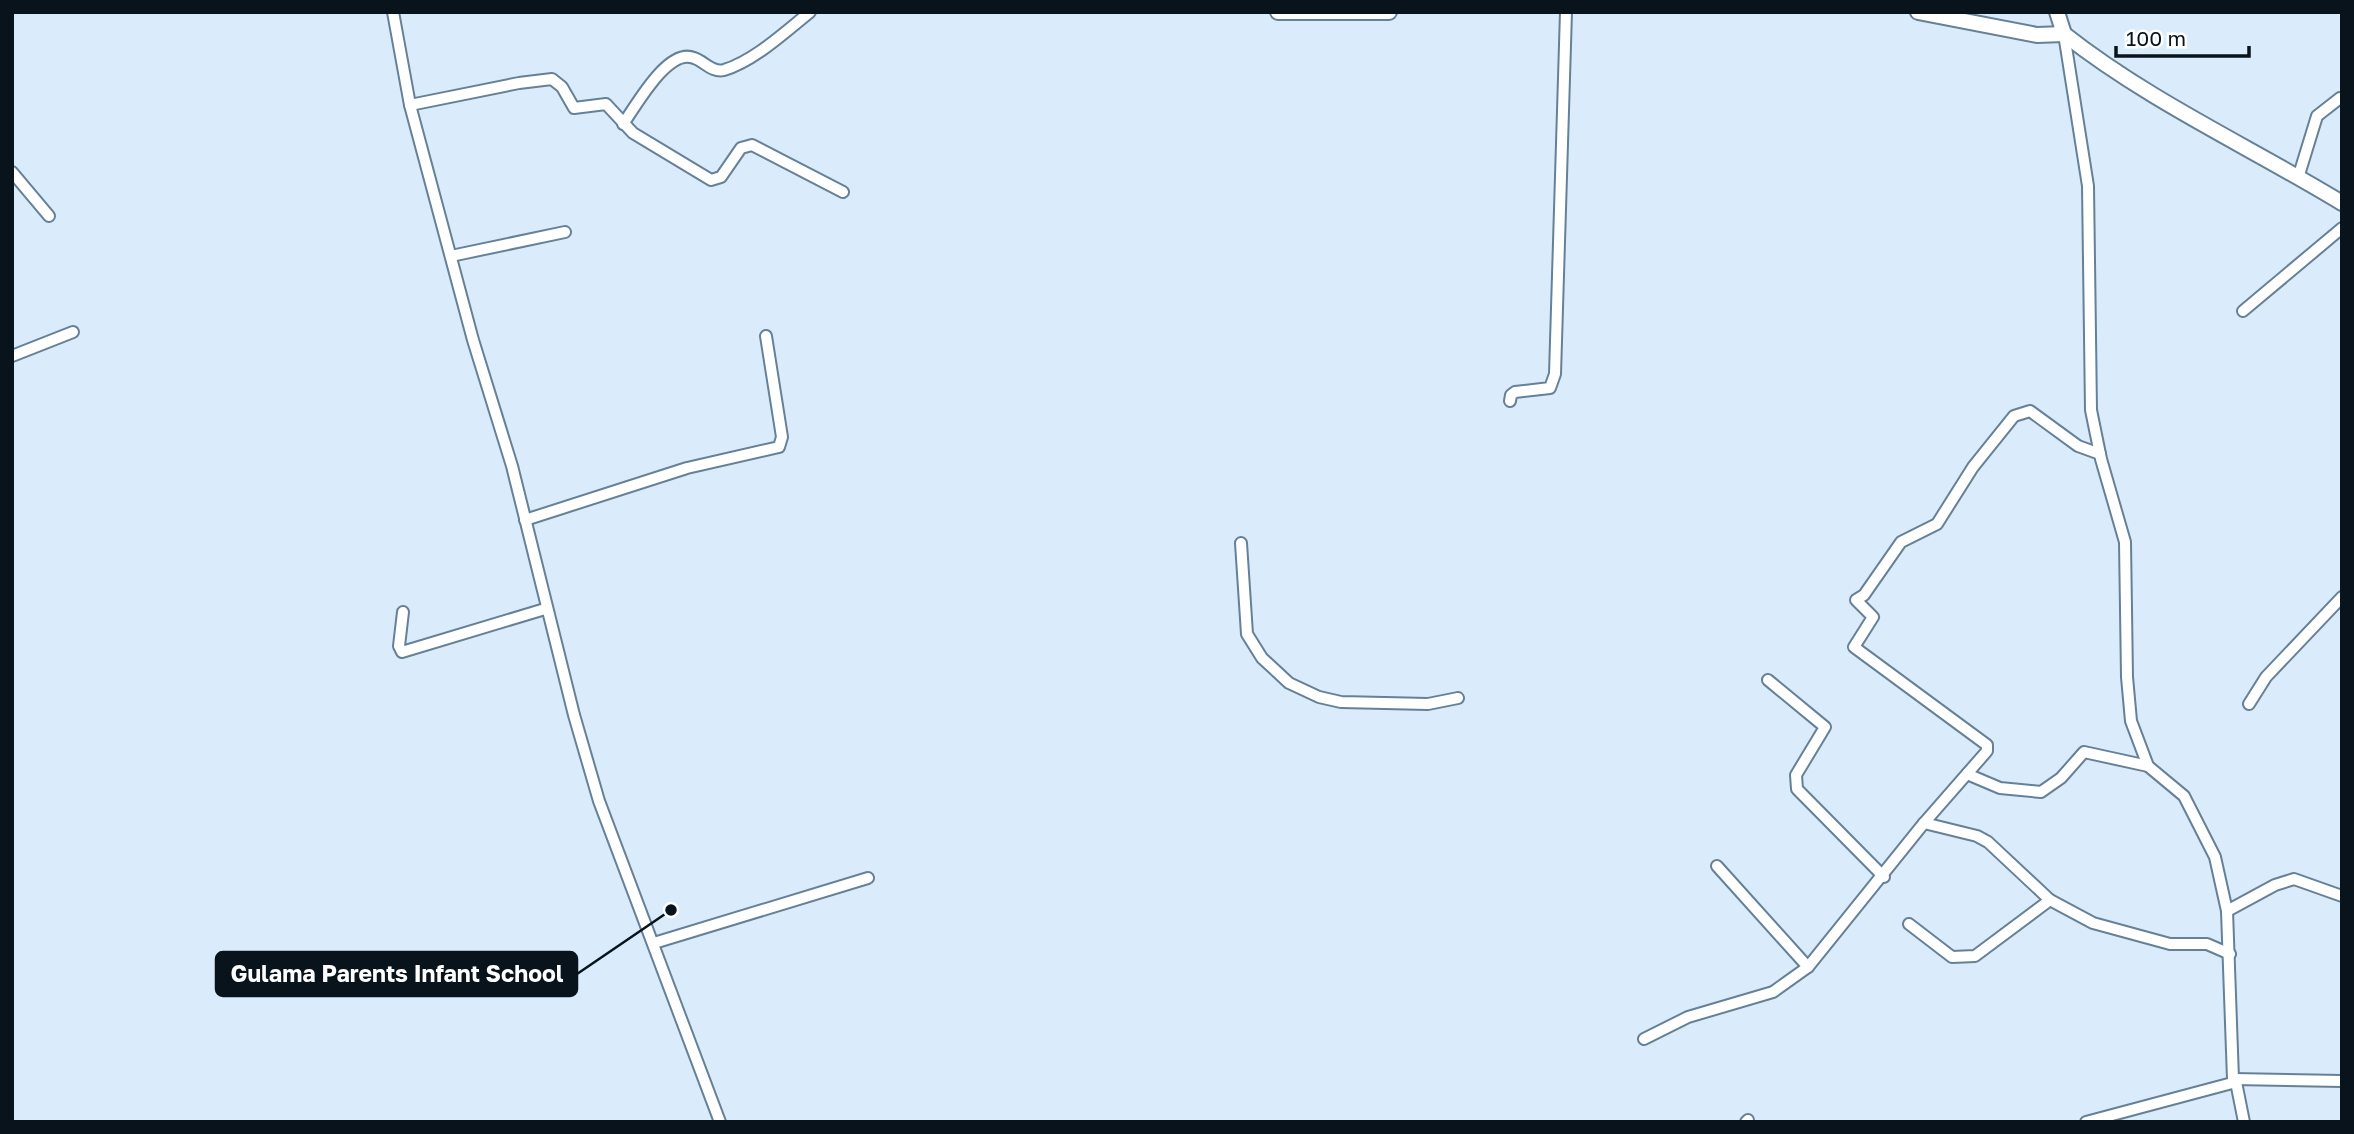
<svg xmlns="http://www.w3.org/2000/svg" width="2354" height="1134" font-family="'Golos Text',sans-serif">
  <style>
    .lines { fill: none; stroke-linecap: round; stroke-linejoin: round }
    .minor-casing { stroke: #658097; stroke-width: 14 }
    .major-casing { stroke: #658097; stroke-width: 18 }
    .minor { stroke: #fff; stroke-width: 10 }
    .major { stroke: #fff; stroke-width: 14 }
    .leader { fill: none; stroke: #08131b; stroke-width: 2.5 }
    .callout-dot { fill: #08131b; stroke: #fff; stroke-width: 2.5 }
    .callout { fill: #08131b; stroke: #08131b; stroke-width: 2.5 }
    .callout-label { font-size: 23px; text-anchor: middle; font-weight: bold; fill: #fff }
  </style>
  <rect width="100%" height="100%" fill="#daecfc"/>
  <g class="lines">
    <!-- minor casing -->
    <g class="minor-casing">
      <g id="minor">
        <polyline points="393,12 410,105 473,340 512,466 574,715 599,801 720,1122"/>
        <polyline points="2064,34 2088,186 2091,410 2101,459 2125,542 2127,677 2131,721 2148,766 2184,796 2215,857 2227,911 2233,1079 2236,1082 2244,1122"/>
        <polyline points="410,105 519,83 552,79 562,87 574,108 606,104 633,133 711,180 721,177 741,148 752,145 843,192"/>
        <path d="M 623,124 C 636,106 668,47 694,58 C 704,61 712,73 724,70 C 754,61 785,32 810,12"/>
        <polyline points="12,172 49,216"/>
        <polyline points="2298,178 2317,116 2340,98"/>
        <polyline points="451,256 565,232"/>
        <polyline points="2243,311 2342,228"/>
        <polyline points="12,356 73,332"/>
        <polyline points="1510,401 1511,395 1515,392 1550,388 1555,374 1566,12"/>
        <polyline points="525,520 687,468 779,447 782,437 766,336"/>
        <polyline points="1241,543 1247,634 1262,658 1289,683 1319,697 1341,702 1428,704 1458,698"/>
        <polyline points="403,612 399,646 402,652 545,609"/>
        <polyline points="1768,680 1825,727 1796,775 1797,789 1884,877"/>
        <polyline points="2249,704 2266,677 2342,597"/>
        <polyline points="1967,774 2000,788 2041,792 2061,778 2084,752 2148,766"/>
        <polyline points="1924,823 1977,836 1988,842 2050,900 2093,923 2170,944 2207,944 2230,954"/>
        <polyline points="1717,866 1808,967"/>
        <polyline points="2227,911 2275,885 2294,879 2342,896"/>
        <polyline points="1909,924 1952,957 1975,956 2050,900"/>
        <polyline points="654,943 868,878"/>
        <polyline points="1644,1039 1688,1017 1773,992 1808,967 1924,823 1987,751 1987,745 1854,647 1873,617 1856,600 1864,595 1901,542 1937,524 1973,467 2014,416 2030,411 2078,446 2100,454"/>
        <polyline points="2233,1079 2342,1081"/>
        <polyline points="1746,1122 1748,1120"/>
        <polyline points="2086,1122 2236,1082"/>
      </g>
    </g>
    <!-- major casing -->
    <g class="major-casing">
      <g id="major">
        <polyline points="1278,12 1389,12"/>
        <polyline points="1918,12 2037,35 2064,34"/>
        <polyline points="2057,12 2064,34"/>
        <path d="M 2064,34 C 2149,101 2250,147 2342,203"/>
      </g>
    </g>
    <!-- minor -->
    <use href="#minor" class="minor"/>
    <!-- major -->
    <use href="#major" class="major"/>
  </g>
  <!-- callouts -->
  <path class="leader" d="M671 910L577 974"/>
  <circle class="callout-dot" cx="671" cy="910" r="7"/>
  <rect class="callout" x="216" y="952" width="361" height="44" rx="7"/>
  <g class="callout-label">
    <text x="397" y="982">Gulama Parents Infant School</text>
  </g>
  <!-- border -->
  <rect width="2354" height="1134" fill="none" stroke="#08131b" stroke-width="28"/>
  <!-- scale -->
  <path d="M2116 46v10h133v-10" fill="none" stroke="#08131b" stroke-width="3.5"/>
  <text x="2126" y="46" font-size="21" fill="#08131b" stroke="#ffffff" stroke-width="5" paint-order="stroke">100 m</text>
</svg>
